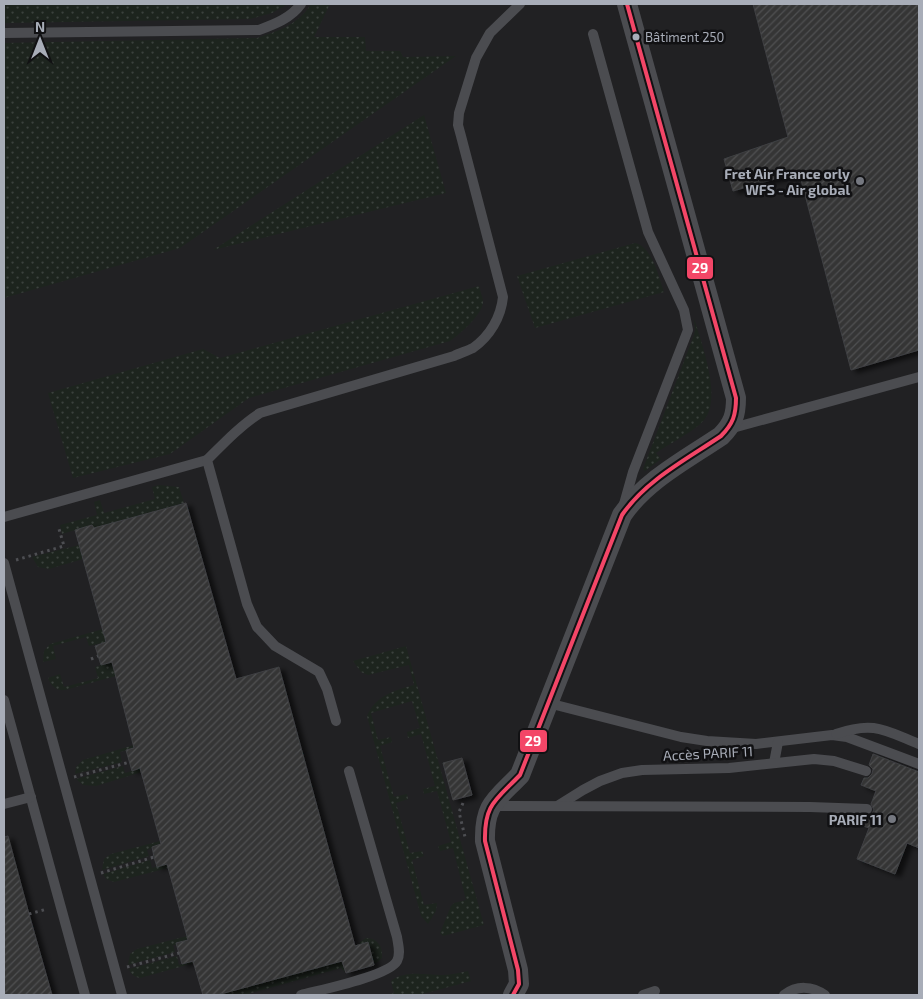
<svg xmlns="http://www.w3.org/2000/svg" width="923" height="999" font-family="'Exo 2',sans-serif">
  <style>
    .built { fill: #212123 }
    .grass { fill: url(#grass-dots) }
    .building { fill: url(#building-hatch); stroke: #3f4043; filter: url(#shadow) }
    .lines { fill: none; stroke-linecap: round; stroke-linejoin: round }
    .path { stroke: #4d4e52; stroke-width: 3; stroke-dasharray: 2.5 4; stroke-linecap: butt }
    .service { stroke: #4b4c50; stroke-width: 10 }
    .minor { stroke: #4b4c50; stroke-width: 20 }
    .bus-1-casing { stroke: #111113; stroke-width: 8 }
    .bus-1 { stroke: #f34667; stroke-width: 4 }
    .bus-dot { fill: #a8adb8; stroke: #111113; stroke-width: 2 }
    .poi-dot { fill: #757880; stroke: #111113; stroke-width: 2 }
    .labels { text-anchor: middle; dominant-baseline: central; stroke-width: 5; stroke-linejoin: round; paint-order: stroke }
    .bus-label { font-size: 13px; fill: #a8adb8; stroke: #111113; text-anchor: start }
    .poi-label { font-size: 14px; font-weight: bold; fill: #a8adb8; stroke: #111113; text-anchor: end }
    .street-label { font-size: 14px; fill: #a8adb8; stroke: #111113 }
    .line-badge { stroke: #111113; stroke-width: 2 }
    .badge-label { font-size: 14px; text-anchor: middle; font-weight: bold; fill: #fff }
  </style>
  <defs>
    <pattern id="grass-dots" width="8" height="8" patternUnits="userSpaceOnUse" patternTransform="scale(1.25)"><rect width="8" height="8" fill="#1d241e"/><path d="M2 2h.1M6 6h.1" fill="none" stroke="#3b413d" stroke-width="1.8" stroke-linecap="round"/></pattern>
    <pattern id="building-hatch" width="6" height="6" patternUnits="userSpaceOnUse" patternTransform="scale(1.25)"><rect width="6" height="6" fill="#353536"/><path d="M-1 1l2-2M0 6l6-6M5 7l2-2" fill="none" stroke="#4f5051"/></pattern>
    <filter id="shadow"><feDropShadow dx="5.5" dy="3" stdDeviation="2.5" flood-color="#0009"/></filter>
  </defs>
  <rect width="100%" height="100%" fill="#171717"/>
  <!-- built -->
  <rect class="built" x="4" y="4" width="915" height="991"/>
  <!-- grass -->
  <g class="grass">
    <polygon points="4,4 288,4 272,13 250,19 4,23"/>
    <path d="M 311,4 L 330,4 L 314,37 L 365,37 L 366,51 L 400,51 L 403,57 L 456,56 L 180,248 L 4,298 L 4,43 L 257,38 C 279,31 299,24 311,4 Z"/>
    <polygon points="424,115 446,193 213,250"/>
    <path d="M 635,243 C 652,246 659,278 664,292 L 535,328 L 517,276 Z"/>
    <path d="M 479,286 C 480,291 483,297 483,302 C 483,314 459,335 450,341 L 249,398 L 170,454 L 73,478 L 48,393 L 203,349 L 220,358 Z"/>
    <path d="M 694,318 C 701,342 723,399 704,420 C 695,431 669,444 656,453 L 661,459 L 645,471 L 643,469 L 694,335 L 695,330 Z"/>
    <polygon points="159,485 179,487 184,503 94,528 92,525 62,534 60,525 97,515 94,502 100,500 104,513 155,499 152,487"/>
    <polygon points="79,545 83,559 49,569 38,567 32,557"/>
    <polygon points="103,629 106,642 89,646 86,637 53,646 56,659 43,662 44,651 50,644"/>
    <path d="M 406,646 L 484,925 L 443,936 L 440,933 L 451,906 L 454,903 L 466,900 L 453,848 L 440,851 L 438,846 L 451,842 L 437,791 L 424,794 L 423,789 L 435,786 L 421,734 L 408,738 L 407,732 L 420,728 L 412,701 L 371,713 L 378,740 L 391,737 L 392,742 L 380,746 L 394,797 L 407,794 L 408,799 L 396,803 L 410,853 L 422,851 L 424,856 L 412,860 L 424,905 L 437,903 L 436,911 L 428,924 L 421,916 L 367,716 C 375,696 395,690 414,685 L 409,665 L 368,675 L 361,672 L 353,661 Z"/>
    <path d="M 112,662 L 116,676 L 65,690 C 56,691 51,686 48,678 L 60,674 L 64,687 L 98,678 L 95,667 Z"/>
    <polygon points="134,745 135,748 120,752 122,762 75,774 76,767 83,760"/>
    <polygon points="123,766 125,773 141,768 142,772 96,786 83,785 76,779"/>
    <polygon points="160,841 161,844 147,850 149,856 102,870 104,859 111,854"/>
    <polygon points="150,860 152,868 167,864 168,868 114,882 106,879 103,874"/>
    <polygon points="187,936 188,940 176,943 177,945 173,945 175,952 128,965 130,954 137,949"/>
    <path d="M 366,938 C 378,938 383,947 382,958 L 374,965 L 368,943 L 359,945 L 360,942 Z"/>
    <path d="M 177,956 L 179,965 L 193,961 L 194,963 L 140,978 C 135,977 131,975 129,969 Z"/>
    <polygon points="342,960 345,972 341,968 244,995 217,995"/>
    <path d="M 468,971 L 471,981 L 419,995 L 385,995 L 394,993 L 391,981 C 405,970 425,975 441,975 C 450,975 459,973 468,971 Z"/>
  </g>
  <!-- building -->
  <g class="building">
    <polygon points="753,4 919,4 919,350 851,370 799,172 733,191 724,159 788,137"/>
    <polygon points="186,503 236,679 279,667 355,946 368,942 374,965 346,973 342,961 217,995 203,995 193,961 182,964 176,943 188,940 167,864 157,867 154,857 152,847 161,844 140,768 132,771 126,750 134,748 112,662 101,665 95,646 106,642 75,530 92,525 94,528"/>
    <polygon points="873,754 919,772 919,848 907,843 895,874 857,859 869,828 863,826 867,816 871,815 874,810 871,804 876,791 861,785 864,778 868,778 872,774 873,769 869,765"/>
    <polygon points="462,758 472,795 453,800 443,763"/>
    <polygon points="8,836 29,914 52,995 4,995 4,837"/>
  </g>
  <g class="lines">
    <!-- path -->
    <g class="path">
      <polyline points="16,560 64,546 59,529"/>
      <polyline points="91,659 98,656"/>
      <polyline points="74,777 130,762"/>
      <polyline points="463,803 459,812 465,837"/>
      <polyline points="101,873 154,857"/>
      <polyline points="29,914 47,909"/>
      <polyline points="127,967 179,953"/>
    </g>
    <!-- service -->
    <g class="service">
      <path d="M 4,33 L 259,30 C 275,24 291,18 301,4"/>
      <polyline points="593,34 648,232 684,310 688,330 633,472 624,504"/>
      <polyline points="729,429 919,377"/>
      <polyline points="4,517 207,460"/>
      <polyline points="4,563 122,995"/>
      <polyline points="4,700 85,995"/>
      <polyline points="548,703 681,737 707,741 756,744 832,735 847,737 919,764"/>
      <path d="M 336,721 L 327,689 L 319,672 L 275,646 L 257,627 L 247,604 L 207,460 C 224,443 240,426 260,413 L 454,356 C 460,353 467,351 473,348 C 490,336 501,317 503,297 L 461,136 L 458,125 L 459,113 L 476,58 L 490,33 L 520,4"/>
      <path d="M 836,734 C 874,721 884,730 919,744"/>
      <polyline points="774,763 778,742"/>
      <polyline points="4,804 31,797"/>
      <polyline points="559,805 583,790 600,781 622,773 642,770 729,768 814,759 834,761 866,771"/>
      <polyline points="491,806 810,807 867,809"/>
      <path d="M 301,995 C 320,990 389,976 397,961 C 401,954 398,944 397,937 L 349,771"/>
      <polyline points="643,995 655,991"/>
      <path d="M 784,995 C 797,985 812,986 825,995"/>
    </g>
    <!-- minor -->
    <path class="minor" d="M 513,995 L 519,984 L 518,970 L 485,841 C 484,804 496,800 520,775 L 622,515 C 646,480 687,459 721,436 C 733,424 736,415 736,398 L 627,4"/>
    <!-- bus-1 casing -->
    <g class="bus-1-casing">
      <path id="bus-1" d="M 513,995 L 519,984 L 518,970 L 485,841 C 484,804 496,800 520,775 L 622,515 C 646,480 687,459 721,436 C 733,424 736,415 736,398 L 627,4"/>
    </g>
    <!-- bus-1 -->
    <use href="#bus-1" class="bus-1"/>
  </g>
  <!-- markers -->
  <circle class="bus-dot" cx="636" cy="37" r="4.5"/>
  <g class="poi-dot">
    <circle cx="860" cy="181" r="5"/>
    <circle cx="892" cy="819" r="5"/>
  </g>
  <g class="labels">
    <!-- bus labels -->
    <g class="bus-label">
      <text x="645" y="37">Bâtiment 250</text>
    </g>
    <!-- poi labels -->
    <g class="poi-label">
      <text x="850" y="173">Fret Air France orly<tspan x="850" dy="16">WFS - Air global</tspan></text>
      <text x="882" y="819">PARIF 11</text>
    </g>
    <!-- street labels -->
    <g class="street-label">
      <text transform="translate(708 753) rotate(-3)">Accès PARIF 11</text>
    </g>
  </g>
  <g class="line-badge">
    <rect x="686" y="256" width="28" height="24" rx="5" fill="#f34667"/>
    <rect x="519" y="729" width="29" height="24" rx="5" fill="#f34667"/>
  </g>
  <g class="badge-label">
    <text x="700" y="273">29</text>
    <text x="533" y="746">29</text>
  </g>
  <!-- border -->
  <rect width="923" height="999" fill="none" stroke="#a8adb8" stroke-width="10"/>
  <!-- north arrow -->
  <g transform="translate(40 40)" stroke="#111113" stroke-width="4" paint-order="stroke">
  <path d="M0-4L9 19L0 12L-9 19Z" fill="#a8adb8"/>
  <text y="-8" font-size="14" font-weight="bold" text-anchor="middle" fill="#a8adb8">N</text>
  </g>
</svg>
